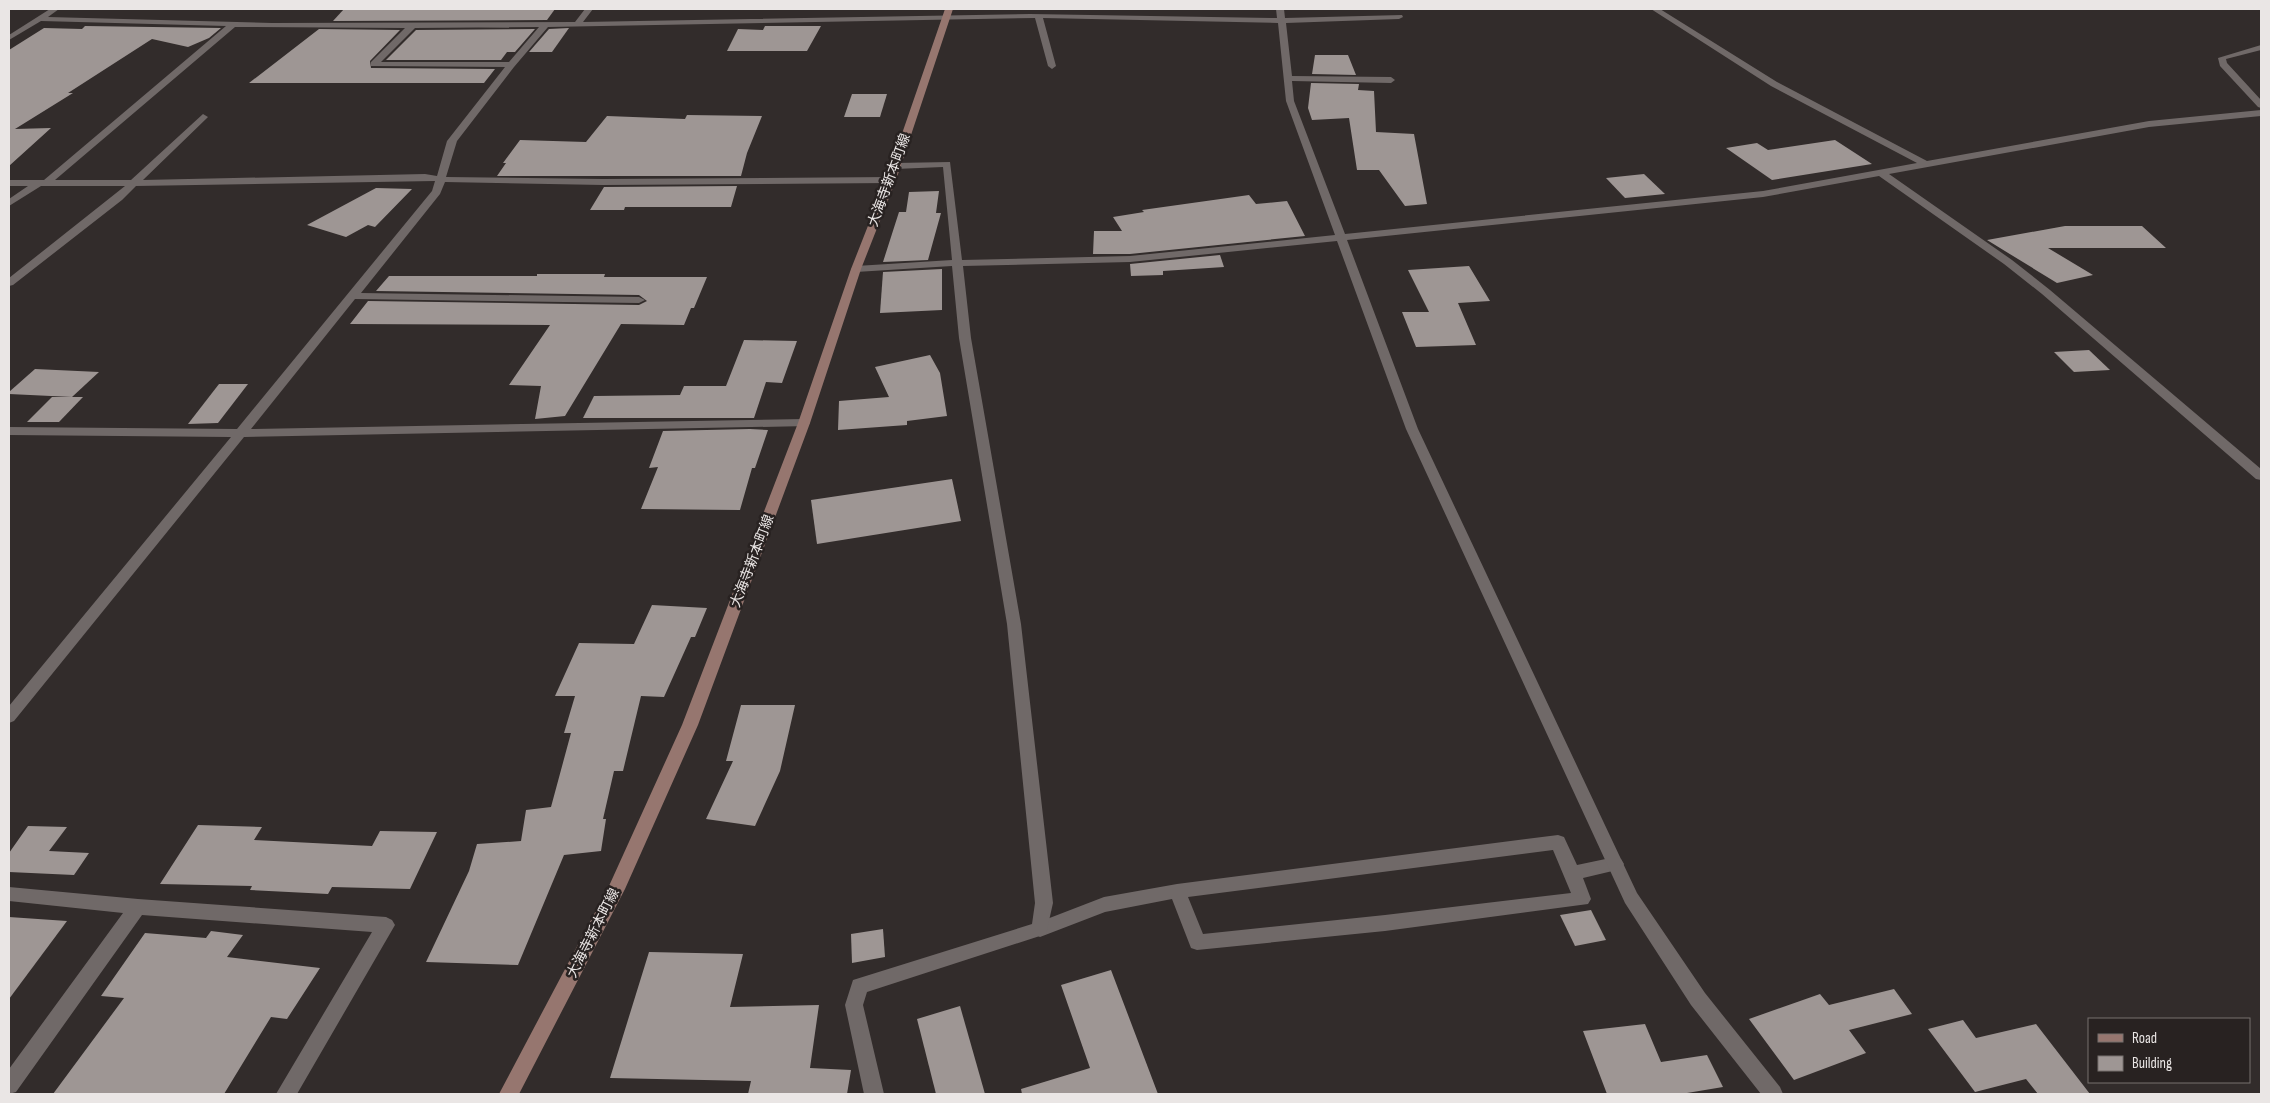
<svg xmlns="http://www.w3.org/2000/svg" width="2270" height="1103" font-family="'Sofia Sans Condensed','Noto Sans JP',sans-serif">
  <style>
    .building { fill: #9e9694 }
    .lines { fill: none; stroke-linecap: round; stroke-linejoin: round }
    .service { fill: #706968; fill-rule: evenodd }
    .minor { fill: #706968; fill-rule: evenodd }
    .secondary { fill: #96766f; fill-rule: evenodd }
    .labels { text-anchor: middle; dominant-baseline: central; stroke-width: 5; stroke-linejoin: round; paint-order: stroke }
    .street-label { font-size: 14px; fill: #eae6e5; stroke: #282221 }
  </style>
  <rect width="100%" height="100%" fill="#322c2b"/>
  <!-- building -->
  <g class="building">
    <polygon points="344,9 555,9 547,20 333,21"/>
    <polygon points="85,26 221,28 209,38 188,47 152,39 68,93 73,93 15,129 51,128 9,166 9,50 44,28 82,29"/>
    <polygon points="765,26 821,26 807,51 727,51 738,29 763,30"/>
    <polygon points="569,28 552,52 529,52 549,29"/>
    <polygon points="319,29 400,30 370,61 371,68 495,69 484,83 249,83"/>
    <polygon points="535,29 515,52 507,52 501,60 386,60 416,30"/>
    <polygon points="1315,55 1348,55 1356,75 1312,74"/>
    <polygon points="1311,83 1359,84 1358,90 1374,91 1376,132 1414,134 1427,204 1405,206 1379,170 1357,170 1349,118 1312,120 1308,108"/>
    <polygon points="852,94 887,94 880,117 844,117"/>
    <polygon points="687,115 762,116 747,153 741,176 497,176 506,163 503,163 520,140 586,142 607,116 685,119"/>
    <polygon points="1835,140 1872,164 1772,180 1726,148 1757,143 1768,150"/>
    <polygon points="1644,174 1665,194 1625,198 1606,178"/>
    <polygon points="737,186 731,207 625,207 624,210 590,210 604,187"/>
    <polygon points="376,188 412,189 375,227 368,225 346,237 307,225"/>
    <polygon points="939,191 936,213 941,213 928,260 883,262 899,212 906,212 909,192"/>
    <polygon points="1249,195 1256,204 1287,201 1305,236 1130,254 1093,254 1094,231 1122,231 1113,217 1144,212 1142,210"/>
    <polygon points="2065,226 2142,226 2166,248 2048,248 2093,275 2057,283 1987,240"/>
    <polygon points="1220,255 1224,267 1163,271 1163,275 1131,276 1130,264"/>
    <polygon points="1469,266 1490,301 1458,303 1476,345 1416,347 1402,312 1429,312 1408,270"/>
    <polygon points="942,269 942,310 880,313 883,272"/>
    <polygon points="537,274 605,274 604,277 707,277 694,308 691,308 684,325 621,324 565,416 535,419 541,386 509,385 550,325 350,324 368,301 639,305 647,301 639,295 376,291 389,276 537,276"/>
    <polygon points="744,340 797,341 782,383 766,382 754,418 583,418 594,396 680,395 684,386 726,386"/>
    <polygon points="2089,350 2110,370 2074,372 2054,352"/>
    <polygon points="930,355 940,373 947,416 907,421 907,425 838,430 839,401 889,397 875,367"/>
    <polygon points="35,369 99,372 72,397 9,394 9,392"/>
    <polygon points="219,384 248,384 218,423 188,424"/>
    <polygon points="52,397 83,397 59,422 27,422"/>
    <polygon points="750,429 768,430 755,468 752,468 740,510 641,509 658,467 649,468 663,431"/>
    <polygon points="952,479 961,521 817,544 811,500"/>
    <polygon points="652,605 707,608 695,637 691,637 664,697 641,696 623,771 614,771 603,819 606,819 601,851 564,855 518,965 426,962 469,871 477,844 521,841 526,810 551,807 571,733 564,733 575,696 555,696 579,643 634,644"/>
    <polygon points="741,705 795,705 780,771 755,826 706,819 733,761 726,761"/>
    <polygon points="198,825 262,827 254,840 372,846 380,831 437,832 410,889 332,887 328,894 250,890 252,886 160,884"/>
    <polygon points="28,826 67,827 49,851 89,853 74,875 9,872 9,853"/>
    <polygon points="1591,910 1606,940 1575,946 1560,915"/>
    <polygon points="9,917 67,921 9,999"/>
    <polygon points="883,929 885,957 852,963 851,934"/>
    <polygon points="211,931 243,935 227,957 320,968 287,1019 271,1017 224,1094 53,1094 124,998 101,996 145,933 206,938"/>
    <polygon points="649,952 743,954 730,1007 819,1005 810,1068 851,1070 847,1094 748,1094 751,1081 610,1078"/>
    <polygon points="1111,970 1158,1094 1022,1094 1021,1089 1090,1068 1061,985"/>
    <polygon points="1894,989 1912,1014 1849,1030 1866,1053 1794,1080 1749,1019 1820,994 1829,1005"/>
    <polygon points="960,1006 985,1094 936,1094 917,1019"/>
    <polygon points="1963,1020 1976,1038 2036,1024 2090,1094 2038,1094 2026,1079 1975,1092 1928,1029"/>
    <polygon points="1645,1024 1661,1062 1707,1055 1723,1087 1681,1094 1607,1094 1583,1031"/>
  </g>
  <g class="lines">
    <!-- service -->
    <path class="service" d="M 1558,835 L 1564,837 L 1577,865 L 1615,857 L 1621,859 L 1624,864 L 1621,869 L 1583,878 L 1591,899 L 1588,904 L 1385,931 L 1197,950 L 1191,948 L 1172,899 L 1105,912 L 1040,937 L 1034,934 L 1031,929 L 1034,924 L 1104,897 L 1177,884 ZM 1553,850 L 1571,893 L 1385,915 L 1203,934 L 1188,897 Z"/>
    <!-- minor -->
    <g class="minor">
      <path d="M 50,9 L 59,9 L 48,17 L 272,23 L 575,22 L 585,9 L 593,9 L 583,22 L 1030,14 L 1277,18 L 1276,9 L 1284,9 L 1285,18 L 1402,15 L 1403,17 L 1399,19 L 1286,23 L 1292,76 L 1391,77 L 1395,80 L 1391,83 L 1292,81 L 1294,101 L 1345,234 L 1763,191 L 1917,163 L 1771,86 L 1651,9 L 1660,9 L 1777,82 L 1927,161 L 2149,121 L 2261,110 L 2261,116 L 2149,127 L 1889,174 L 2012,260 L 2050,290 L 2261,469 L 2261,480 L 2256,479 L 2042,294 L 2004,264 L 1879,176 L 1763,197 L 1347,240 L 1418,429 L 1637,893 L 1705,993 L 1780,1087 L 1783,1094 L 1761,1094 L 1691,1005 L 1625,903 L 1406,429 L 1337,241 L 1130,262 L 963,266 L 971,338 L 1021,624 L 1053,903 L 1046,934 L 867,992 L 863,1005 L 884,1094 L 864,1094 L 845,1005 L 853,980 L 1032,924 L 1035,903 L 1007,624 L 959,338 L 952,266 L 856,272 L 851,269 L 856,266 L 952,260 L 943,167 L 895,169 L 890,166 L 895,163 L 950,162 L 962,260 L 1130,256 L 1335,235 L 1286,101 L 1278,23 L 1043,18 L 1056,66 L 1052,69 L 1048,66 L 1035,18 L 548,27 L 514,67 L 457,141 L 446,177 L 603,179 L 891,177 L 896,180 L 891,183 L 603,185 L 445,182 L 440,194 L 361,293 L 639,297 L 645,300 L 639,303 L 355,299 L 251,429 L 804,419 L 810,423 L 808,426 L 244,437 L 14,721 L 9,723 L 9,706 L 231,437 L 9,435 L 9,427 L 237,429 L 432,191 L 435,181 L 136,186 L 122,200 L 13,285 L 9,286 L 9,278 L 125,186 L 41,186 L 9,206 L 9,199 L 28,186 L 9,186 L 9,180 L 44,180 L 226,26 L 41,21 L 9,40 L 9,35 ZM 235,27 L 405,28 L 371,62 L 371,66 L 505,67 L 447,141 L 437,176 L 425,174 L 143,180 L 206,119 L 208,117 L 203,114 L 131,180 L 55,180 ZM 539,27 L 509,62 L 381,62 L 415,28 Z"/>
      <polygon points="2261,45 2261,50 2226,59 2227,63 2261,100 2261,108 2258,107 2220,66 2218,58"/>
      <polygon points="9,887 138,899 386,917 392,920 395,925 297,1094 276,1094 372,932 142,915 16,1092 9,1094 9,1069 123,913 9,901"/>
    </g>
    <!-- secondary -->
    <polygon class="secondary" points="945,9 953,9 896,180 861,269 810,423 698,725 625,889 519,1094 499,1094 609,886 682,725 798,423 851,269 886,180"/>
  </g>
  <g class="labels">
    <!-- street labels -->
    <g class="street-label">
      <text transform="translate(889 180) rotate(-70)">大海寺新本町線</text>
      <text transform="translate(752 561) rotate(-69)">大海寺新本町線</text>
      <text transform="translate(593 933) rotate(-63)">大海寺新本町線</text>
    </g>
  </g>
  <!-- border -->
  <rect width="2270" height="1103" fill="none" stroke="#eae6e5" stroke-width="20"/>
  <!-- legend -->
  <rect x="2088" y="1018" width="162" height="65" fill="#282221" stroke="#76706f"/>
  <rect x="2098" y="1034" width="25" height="8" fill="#96766f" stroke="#76706f"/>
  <text x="2132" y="1043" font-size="15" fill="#eae6e5">Road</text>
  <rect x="2098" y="1056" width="25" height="15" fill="#9e9694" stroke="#76706f"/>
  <text x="2132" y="1068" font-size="15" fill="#eae6e5">Building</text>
</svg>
